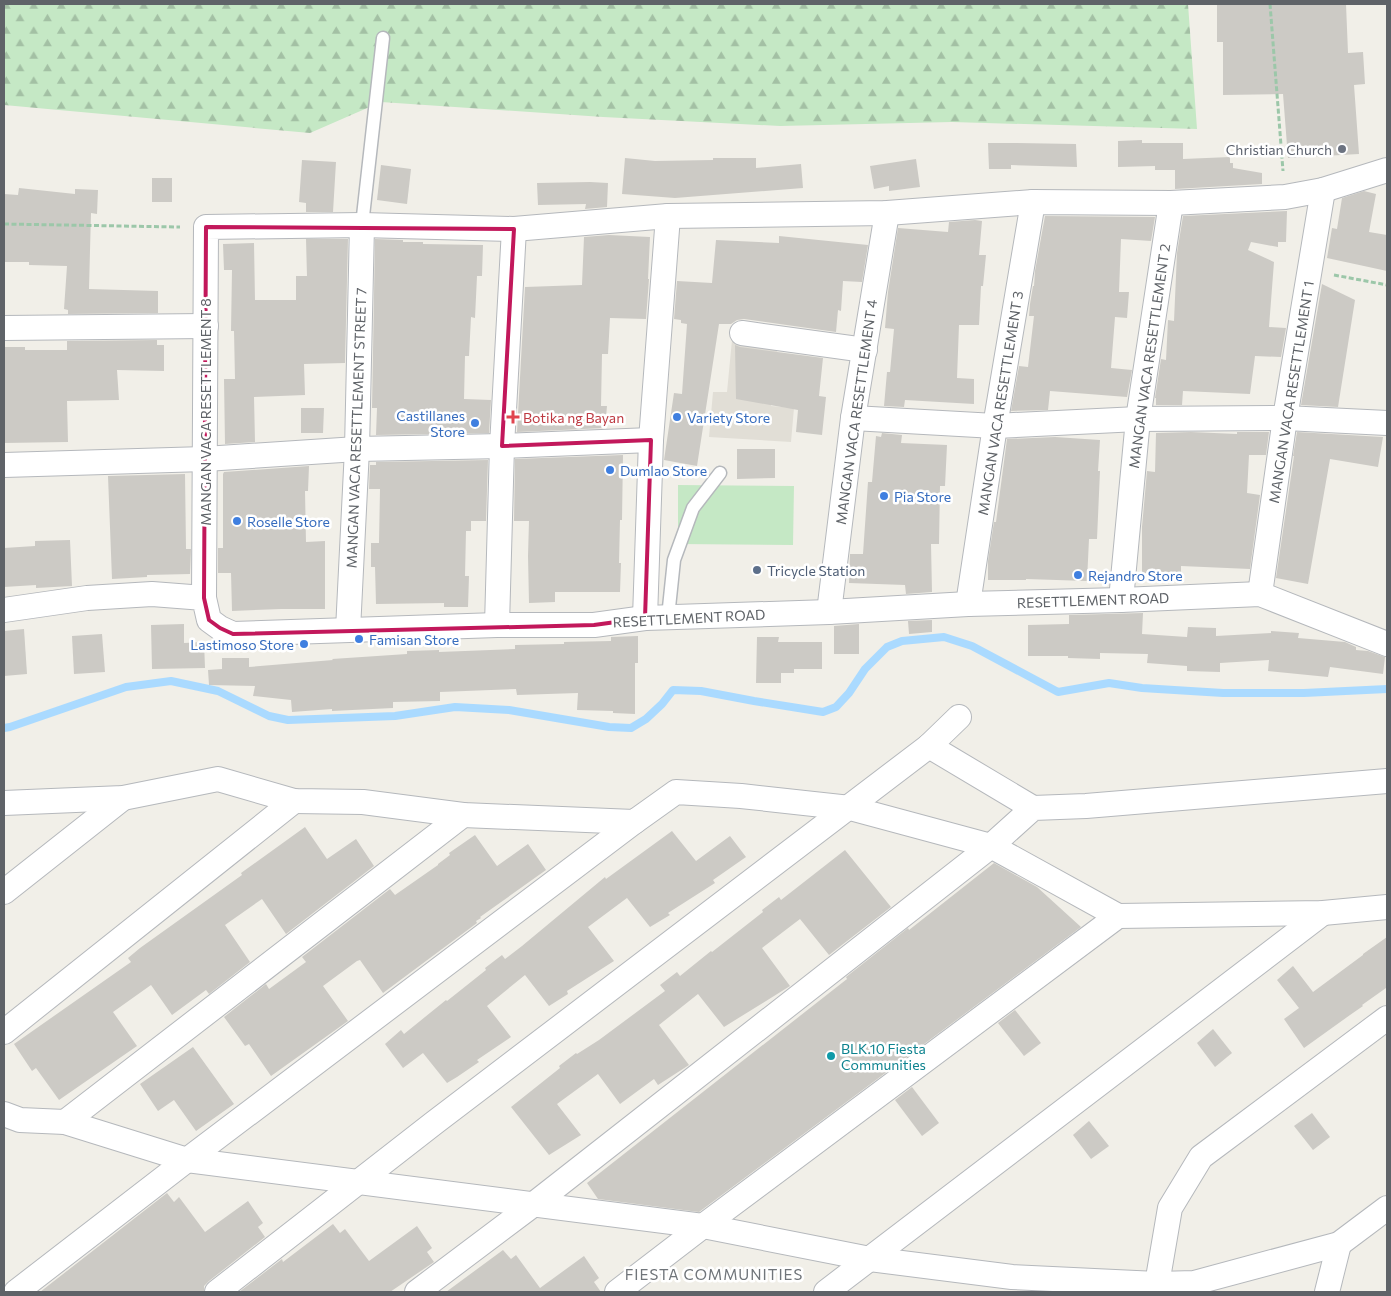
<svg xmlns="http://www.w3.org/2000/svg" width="1391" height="1296" font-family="Commissioner,sans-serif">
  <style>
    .education { fill: #e1ded6 }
    .forest { fill: url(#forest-firs) }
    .pitch { fill: #c5e8c5 }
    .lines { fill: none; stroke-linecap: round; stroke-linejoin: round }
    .stream { stroke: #aadaff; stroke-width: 8 }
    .building { fill: #cccac5 }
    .lane-casing { stroke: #b5b8bc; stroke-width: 15 }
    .street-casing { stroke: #b5b8bc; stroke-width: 26 }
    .path { stroke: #9cc7a9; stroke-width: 3; stroke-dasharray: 5 2.5; stroke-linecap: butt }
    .lane { stroke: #fff; stroke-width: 12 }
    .street { stroke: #fff; stroke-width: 24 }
    .marked { fill: none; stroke: #c2185b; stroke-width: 4; stroke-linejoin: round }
    .worship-dot { fill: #6b7280; stroke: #fff; stroke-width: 2 }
    .health-dot { fill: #e0444e; stroke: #fff; stroke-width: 2 }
    .shop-dot { fill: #3f7fe0; stroke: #fff; stroke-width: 2 }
    .service-dot { fill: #5c6f8a; stroke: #fff; stroke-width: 2 }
    .culture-dot { fill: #0f9aa8; stroke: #fff; stroke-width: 2 }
    .labels { text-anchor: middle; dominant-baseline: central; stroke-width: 5; stroke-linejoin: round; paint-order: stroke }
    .worship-label { font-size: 14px; fill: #5b616d; stroke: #fff; text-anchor: end }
    .street-label { font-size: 14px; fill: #5f6368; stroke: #fff }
    .shop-label { font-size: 14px; fill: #366cbe; stroke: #fff; text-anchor: start }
    .health-label { font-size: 14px; fill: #be3a42; stroke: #fff; text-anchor: start }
    .service-label { font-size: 14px; fill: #4e5e75; stroke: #fff; text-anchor: start }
    .culture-label { font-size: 14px; fill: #0d838f; stroke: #fff; text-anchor: start }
    .neighbourhood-label { font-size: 15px; letter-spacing: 1px; fill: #70757a; stroke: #fff }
  </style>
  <defs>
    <pattern id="forest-firs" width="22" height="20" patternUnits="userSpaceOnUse" patternTransform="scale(1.25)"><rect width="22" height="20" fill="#c5e8c5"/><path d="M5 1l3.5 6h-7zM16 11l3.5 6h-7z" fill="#a3c0a4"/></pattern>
  </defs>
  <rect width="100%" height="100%" fill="#f1efe8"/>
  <!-- education -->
  <polygon class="education" points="732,340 778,344 771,406 794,408 791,442 709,437 713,392 727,392"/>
  <!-- forest -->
  <polygon class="forest" points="4,4 1188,4 1197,129 952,122 780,126 603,117 381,102 310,133 4,105"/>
  <!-- pitch -->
  <polygon class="pitch" points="678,485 794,486 793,545 678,544"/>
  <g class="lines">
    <!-- stream -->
    <polyline class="stream" points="4,728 10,727 126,687 171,681 218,691 269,716 288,720 395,716 455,707 509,710 609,727 631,728 646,719 662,704 673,690 701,691 754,701 823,712 836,707 849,693 865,669 887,647 902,641 944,637 972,646 1058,692 1109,683 1142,688 1223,693 1304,693 1387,689"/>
  </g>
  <!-- building -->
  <g class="building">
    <polygon points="1279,4 1346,4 1348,53 1363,52 1365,84 1354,85 1359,154 1288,158 1283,94 1223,95 1223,42 1217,42 1217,5 1279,5"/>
    <polygon points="1142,140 1142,143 1183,143 1183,159 1230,157 1230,163 1233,163 1233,168 1262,173 1262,184 1175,189 1175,170 1155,170 1155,166 1118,167 1118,141"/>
    <polygon points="988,143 1017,143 1076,144 1077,167 1011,165 1011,169 989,169"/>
    <polygon points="625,158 655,161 713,160 713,158 756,158 756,168 801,164 803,188 675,198 622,194"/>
    <polygon points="916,159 920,187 889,191 889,186 874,189 870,166"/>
    <polygon points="302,160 336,162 333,212 306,212 306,203 299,202"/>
    <polygon points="381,165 411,169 407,204 377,200"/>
    <rect x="152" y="178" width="20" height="24"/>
    <polygon points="590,182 608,183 607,207 585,209 586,204 538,205 537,183"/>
    <polygon points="19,188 75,194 75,189 98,190 97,214 91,213 89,289 158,291 158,313 68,314 68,310 64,309 67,266 29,265 29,262 4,262 4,194 18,195"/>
    <polygon points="1364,191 1376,194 1369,232 1387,235 1387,271 1327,258 1332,228 1337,229 1342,198"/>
    <polygon points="1287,211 1286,242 1278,242 1278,247 1251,242 1248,250 1274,262 1269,327 1286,328 1281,357 1255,356 1250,394 1183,391 1182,405 1156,405 1156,398 1155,398 1161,359 1166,360 1168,320 1174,321 1177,253 1183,216"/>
    <polygon points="1045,216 1155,217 1151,241 1121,239 1119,292 1129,292 1127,318 1115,317 1111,368 1132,370 1127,397 1050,391 1048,410 1011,411 1019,366 1028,367 1034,316 1029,316 1030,304 1033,286 1034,286 1035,271"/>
    <polygon points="975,220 982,221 979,255 986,255 983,286 981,286 979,325 959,325 957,378 974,379 974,404 905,400 904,407 884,406 887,372 890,372 894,329 885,328 888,292 898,228 948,232 949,222"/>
    <polygon points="609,235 650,237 648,279 649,279 646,319 610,318 608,354 602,354 601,406 607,406 605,428 517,432 525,287 582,285 584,237"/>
    <polygon points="779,236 868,245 862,282 843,281 841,311 838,310 836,332 744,319 737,320 731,324 719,324 697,466 664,460 674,393 682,394 687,324 681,323 681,320 674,319 677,281 712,283 716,240 779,243"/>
    <polygon points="306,239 348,239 345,363 304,364 305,395 254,397 255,442 225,444 224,379 235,379 234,331 231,331 232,270 224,270 223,244 254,243 255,300 296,300 296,276 307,276"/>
    <polygon points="375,239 403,240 403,242 423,242 423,244 483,245 482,276 477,276 475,318 471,317 469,356 465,356 464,399 491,400 489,433 376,435 377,408 372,408"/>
    <polygon points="1322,284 1355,300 1338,407 1301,405"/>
    <polygon points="157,340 157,345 164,345 164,371 117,370 119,400 67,401 68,442 4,443 4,347 25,347 25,350 67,350 67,341"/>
    <polygon points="735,345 740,347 823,358 819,396 826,397 822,435 796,432 798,410 736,399"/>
    <polygon points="301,408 324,408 323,433 301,433"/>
    <polygon points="1191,432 1237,434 1237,432 1269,432 1266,455 1249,455 1247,493 1260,495 1250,569 1181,566 1181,573 1142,573 1142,527 1147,471 1155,472 1156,433"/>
    <polygon points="1297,432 1383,437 1378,467 1330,459 1308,584 1276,578 1294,456 1293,456"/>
    <polygon points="882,433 902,435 901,443 947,445 945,486 940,486 939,544 931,544 932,592 906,594 905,585 849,583 850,554 863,554 868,482 872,482 876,436 881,437"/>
    <polygon points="1055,437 1100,440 1098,471 1100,471 1097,539 1089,539 1087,581 1026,579 1026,580 988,580 988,561 994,522 996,522 1007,439"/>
    <polygon points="737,449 775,449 775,478 737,479"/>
    <polygon points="623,455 622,520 620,520 619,563 621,563 620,592 555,592 555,602 529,603 528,556 529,521 514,521 515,459"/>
    <polygon points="488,460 486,521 471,521 471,531 466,531 465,576 469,576 468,607 444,607 444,603 376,604 375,567 371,567 371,543 379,543 380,489 369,489 370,465 376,465 376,462"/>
    <polygon points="309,466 308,491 305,491 306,542 325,541 325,609 281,609 232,611 231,573 218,573 218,548 223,548 223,474 224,472"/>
    <polygon points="185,474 186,549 191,549 190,574 147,575 147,577 112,579 108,476"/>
    <polygon points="70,540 72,586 36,588 36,585 4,587 4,548 35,546 35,541"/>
    <polygon points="1143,613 1142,634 1187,637 1188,627 1216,628 1216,636 1271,633 1271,631 1299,633 1298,638 1345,642 1356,647 1356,650 1368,651 1385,657 1383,674 1330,667 1328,677 1268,671 1269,660 1220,663 1220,672 1187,671 1187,666 1147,663 1148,654 1100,653 1100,659 1068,658 1068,656 1028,656 1028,625 1069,624 1069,615"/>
    <polygon points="932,620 932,632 909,634 908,621"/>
    <polygon points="184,624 184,643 204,642 205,668 152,669 151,625"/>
    <polygon points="859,624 859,654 834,654 834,626"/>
    <polygon points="24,629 27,674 4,676 4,631"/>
    <polygon points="102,634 105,672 74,674 72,636"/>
    <polygon points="638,636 638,663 635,663 635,714 613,713 613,711 577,710 578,693 517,695 516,689 440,692 440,701 393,702 393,708 332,711 332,709 292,712 291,700 253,696 255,686 209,685 208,670 222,669 222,658 249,658 249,667 333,660 332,659 407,654 407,651 439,650 439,652 515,649 515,645 564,644 564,642 611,641 611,637"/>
    <polygon points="757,637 779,637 778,642 822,642 822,669 794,669 794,673 781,673 781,683 756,683"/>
    <polygon points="305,827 327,859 356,839 374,866 286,934 262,899 225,925 250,962 209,994 206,990 172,1015 151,985 113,1012 137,1046 59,1100 36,1068 32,1071 14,1044 131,962 128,958 140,948 242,875 241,873"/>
    <polygon points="672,831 696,861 730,836 746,857 713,880 715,883 668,913 670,915 650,927 627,898 588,927 614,961 567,991 568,994 549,1006 525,975 487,1006 511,1037 477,1060 479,1062 457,1077 447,1083 423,1053 403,1068 385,1044 401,1030 404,1034 446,1000 447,1001 486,970 485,968 502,955 505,959 522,946 605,877 606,879"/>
    <polygon points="475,835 497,866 528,844 546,870 480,917 481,918 476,921 477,923 383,993 360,960 357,961 323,986 348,1021 271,1076 249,1044 245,1046 224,1017 266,984 269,989 306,962 302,957 390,889 395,895 438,865 438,864 450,855 449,853"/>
    <polygon points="845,850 891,907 829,955 800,919 762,948 790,986 724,1027 698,994 659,1025 689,1065 658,1085 654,1079 620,1104 598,1074 557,1104 581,1135 549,1155 511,1107 560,1068 559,1066 576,1053 577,1054 599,1040 665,991 660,985 677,972 680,976 711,951 712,952 763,912 762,910 779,897 781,900"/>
    <polygon points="994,863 1037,887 1081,927 699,1212 598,1199 587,1183 847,979 846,977 908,928 909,930"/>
    <polygon points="1387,937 1387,990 1386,988 1362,1005 1363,1006 1350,1015 1304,1048 1284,1019 1299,1008 1277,980 1293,966 1313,992 1363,955 1363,954"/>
    <polygon points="1015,1010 1041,1043 1024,1056 998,1023"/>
    <polygon points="1213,1029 1232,1053 1215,1067 1197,1043"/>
    <polygon points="193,1047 234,1104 196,1131 174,1100 158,1111 140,1084"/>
    <polygon points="912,1087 939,1123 922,1136 895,1100"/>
    <polygon points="1312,1113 1330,1137 1313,1150 1294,1126"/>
    <polygon points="1089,1121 1109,1146 1091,1159 1073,1135"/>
    <polygon points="167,1193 174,1202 179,1197 205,1232 248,1201 263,1223 258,1227 265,1237 209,1281 204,1286 204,1292 40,1292"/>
    <polygon points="333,1224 340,1233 345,1229 369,1261 417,1226 432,1248 427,1252 434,1262 390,1292 239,1292 282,1259 283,1262"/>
    <polygon points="503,1250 511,1259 516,1255 540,1288 584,1256 599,1278 594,1282 601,1292 446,1292"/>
  </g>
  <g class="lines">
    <!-- lane casing -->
    <g class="lane-casing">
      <g id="lane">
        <polyline points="362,225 383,38"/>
        <polyline points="668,617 674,560 693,508 720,473"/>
      </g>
    </g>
    <!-- street casing -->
    <g class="street-casing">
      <g id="street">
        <polyline points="4,328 206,326"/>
        <polyline points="742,333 865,350"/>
        <polyline points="853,418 995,426 1138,419 1285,418 1387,423"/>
        <polyline points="4,465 205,459 357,449 502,446 651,440"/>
        <polyline points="1260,594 1285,418 1323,190"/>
        <polyline points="204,598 206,227 362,225 514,229 668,216 887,213 1033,202 1171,203 1285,197 1323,190 1387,170"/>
        <polyline points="1121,600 1138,419 1171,203"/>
        <polyline points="968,604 995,426 1033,202"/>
        <polyline points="4,610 87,598 152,594 204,598 209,620 220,628 233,634 497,625 594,625 645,618 829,612 968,604 1121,600 1260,594 1387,644"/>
        <polyline points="829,612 853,418 887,213"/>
        <polyline points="645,618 651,440 668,216"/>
        <polyline points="497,625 502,446 514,229"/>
        <polyline points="348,630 357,449 362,225"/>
        <polyline points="929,746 1033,808"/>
        <polyline points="4,803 123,798 218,779 294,801 363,802 463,815 634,822 676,792 741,796 850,808 991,846 1118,916 1323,913 1387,907"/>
        <polyline points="4,892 123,798"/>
        <polyline points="4,1032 294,801"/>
        <polyline points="4,1114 20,1120 65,1122 187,1160 703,1226 870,1259 1012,1277 1157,1284 1194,1283 1339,1244 1387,1208"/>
        <polyline points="65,1122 463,815"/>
        <polyline points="1157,1284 1170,1208 1201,1157 1387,1018"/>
        <polyline points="16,1292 187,1160 634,822"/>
        <polyline points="217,1292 434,1123 929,746 959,717"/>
        <polyline points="417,1292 534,1204 991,846 1033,808 1086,806 1387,781"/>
        <polyline points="617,1292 703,1226 1118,916"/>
        <polyline points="826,1292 1323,913"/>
        <polyline points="1327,1292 1339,1244"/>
      </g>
    </g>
    <!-- path -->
    <g class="path">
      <polyline points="1270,4 1283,171"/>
      <polyline points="4,224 180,227"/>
      <polyline points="1334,275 1387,285"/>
    </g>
    <!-- lane -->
    <use href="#lane" class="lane"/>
    <!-- street -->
    <use href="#street" class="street"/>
  </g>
  <!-- marked area -->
  <path class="marked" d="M 206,227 L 514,229 L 502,446 L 651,440 L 645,618 L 594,625 L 233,634 L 220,628 L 209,620 L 204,598 Z"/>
  <!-- markers -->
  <circle class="worship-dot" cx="1342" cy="149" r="5"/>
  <path class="health-dot" d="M510.5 409.5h5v5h5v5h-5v5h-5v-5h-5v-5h5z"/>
  <g class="shop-dot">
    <circle cx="677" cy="417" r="5"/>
    <circle cx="475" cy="423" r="5"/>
    <circle cx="610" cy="470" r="5"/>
    <circle cx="884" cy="496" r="5"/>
    <circle cx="237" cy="521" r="5"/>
    <circle cx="1078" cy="575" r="5"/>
    <circle cx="359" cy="639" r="5"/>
    <circle cx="304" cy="644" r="5"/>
  </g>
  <circle class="service-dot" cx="757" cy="570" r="5"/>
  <circle class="culture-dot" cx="831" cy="1056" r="5"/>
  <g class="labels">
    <!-- worship labels -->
    <g class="worship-label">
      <text x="1332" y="149">Christian Church</text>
    </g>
    <!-- street labels -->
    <g class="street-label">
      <text transform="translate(1149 356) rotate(-82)">MANGAN VACA RESETTLEMENT 2</text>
      <text transform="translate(1291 392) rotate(-81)">MANGAN VACA RESETTLEMENT 1</text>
      <text transform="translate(1000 403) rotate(-81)">MANGAN VACA RESETTLEMENT 3</text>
      <text transform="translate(205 412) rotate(-90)">MANGAN VACA RESETTLEMENT 8</text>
      <text transform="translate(856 412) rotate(-82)">MANGAN VACA RESETTLEMENT 4</text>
      <text transform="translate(356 428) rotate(-88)">MANGAN VACA RESETTLEMENT STREET 7</text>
      <text transform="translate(1093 600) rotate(-2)">RESETTLEMENT ROAD</text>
      <text transform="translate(689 618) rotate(-3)">RESETTLEMENT ROAD</text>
    </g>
    <!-- shop labels -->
    <g class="shop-label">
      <text x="465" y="415" text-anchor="end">Castillanes<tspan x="465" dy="16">Store</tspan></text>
      <text x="687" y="417">Variety Store</text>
      <text x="620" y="470">Dumlao Store</text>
      <text x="894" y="496">Pia Store</text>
      <text x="247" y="521">Roselle Store</text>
      <text x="1088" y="575">Rejandro Store</text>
      <text x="369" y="639">Famisan Store</text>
      <text x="294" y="644" text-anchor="end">Lastimoso Store</text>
    </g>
    <!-- health labels -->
    <g class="health-label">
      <text x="523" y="417">Botika ng Bayan</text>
    </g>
    <!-- service labels -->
    <g class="service-label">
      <text x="767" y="570">Tricycle Station</text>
    </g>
    <!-- culture labels -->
    <g class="culture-label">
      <text x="841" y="1048">BLK.10 Fiesta<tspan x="841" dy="16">Communities</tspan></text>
    </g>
    <!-- neighbourhood labels -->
    <g class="neighbourhood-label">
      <text x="714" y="1274">FIESTA COMMUNITIES</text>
    </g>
  </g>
  <!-- border -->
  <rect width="1391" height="1296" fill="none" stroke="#5f6368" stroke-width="10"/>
</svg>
